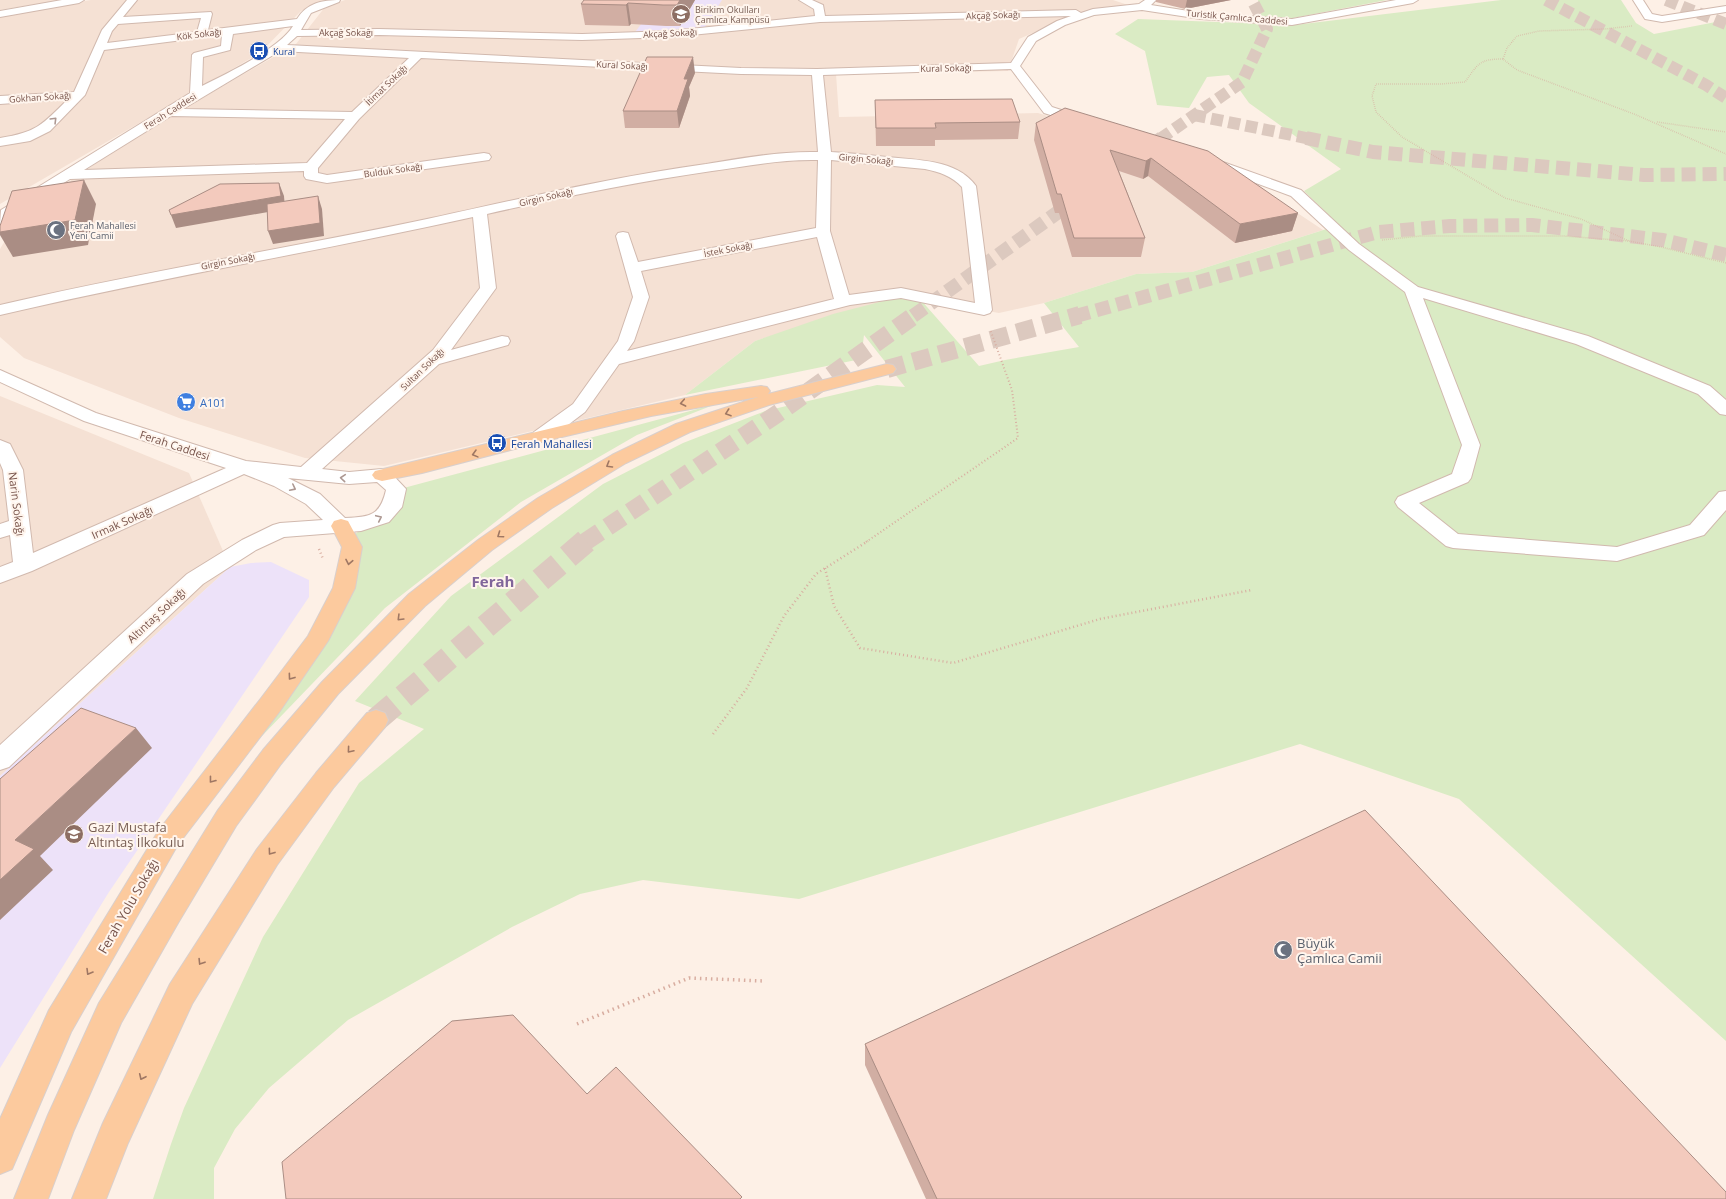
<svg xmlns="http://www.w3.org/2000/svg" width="1726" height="1199" font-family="'Open Sans',sans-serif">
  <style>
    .residential { fill: #f5e1d4 }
    .education { fill: #ede2f9 }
    .green { fill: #daebc4 }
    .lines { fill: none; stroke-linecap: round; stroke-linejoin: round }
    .minor-tunnel-far1 { stroke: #dcc9bf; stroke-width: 12; stroke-dasharray: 12 5.5; stroke-linecap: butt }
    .minor-tunnel { stroke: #dcc9bf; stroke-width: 14; stroke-dasharray: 14 7; stroke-linecap: butt }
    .major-tunnel-far3 { stroke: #dcc9bf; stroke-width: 12; stroke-dasharray: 12 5.5; stroke-linecap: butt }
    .major-tunnel-far2 { stroke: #dcc9bf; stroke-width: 14; stroke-dasharray: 14 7; stroke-linecap: butt }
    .major-tunnel-far1 { stroke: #dcc9bf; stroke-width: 18; stroke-dasharray: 18 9; stroke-linecap: butt }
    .major-tunnel { stroke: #dcc9bf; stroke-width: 24; stroke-dasharray: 24 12; stroke-linecap: butt }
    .minor-casing { stroke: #d1b9ae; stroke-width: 2 }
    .major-casing { stroke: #d9cfcc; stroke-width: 2 }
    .path-far3 { stroke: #d8ada0; stroke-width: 1.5; stroke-dasharray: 0.5 1.5; stroke-linecap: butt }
    .path-far2 { stroke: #d8ada0; stroke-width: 2; stroke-dasharray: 1 2.5; stroke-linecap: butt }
    .path-far1 { stroke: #d8ada0; stroke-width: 2.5; stroke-dasharray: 1 3; stroke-linecap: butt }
    .path { stroke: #d8ada0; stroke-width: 3.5; stroke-dasharray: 1.5 4; stroke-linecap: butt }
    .minor { fill: #fff; fill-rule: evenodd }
    .major { fill: #fcca9e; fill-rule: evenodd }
    .wall { fill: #d1aea3 }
    .shaded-wall { fill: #aa8d84 }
    .building { fill: #f3cabd; stroke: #aa8d84 }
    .oneway { stroke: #ad9892 }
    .oneway2 { stroke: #9f7763 }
    .labels { text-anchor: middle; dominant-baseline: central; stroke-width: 4; stroke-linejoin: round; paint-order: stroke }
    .far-education-label { font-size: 9px; fill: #785e54; stroke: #fff5ed; text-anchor: start }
    .far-street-label { font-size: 9px; fill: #77534a; stroke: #fff5ed }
    .far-transit-label { font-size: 9px; fill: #164399; stroke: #fff5ed; text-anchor: start }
    .far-worship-label { font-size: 9px; fill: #5b616d; stroke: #fff5ed; text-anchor: start }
    .shop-label { font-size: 11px; fill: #366cbe; stroke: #fff5ed; text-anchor: start }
    .transit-label { font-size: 11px; fill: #164399; stroke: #fff5ed; text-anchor: start }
    .street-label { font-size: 11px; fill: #77534a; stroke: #fff5ed }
    .near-education-label { font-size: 13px; fill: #785e54; stroke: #fff5ed; text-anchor: start }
    .near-street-label { font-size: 13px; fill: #77534a; stroke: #fff5ed }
    .near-worship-label { font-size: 13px; fill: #5b616d; stroke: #fff5ed; text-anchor: start }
    .district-label { font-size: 15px; font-weight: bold; fill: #80659a; stroke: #fff5ed }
  </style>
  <rect width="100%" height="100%" fill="#fdf0e6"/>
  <!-- residential -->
  <g class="residential">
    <polygon points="0,0 60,0 0,10"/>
    <polygon points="91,0 329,0 301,11 260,53 0,204 0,15"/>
    <polygon points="345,0 1113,0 1128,5 1071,16 1019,39 1008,71 836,74 839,117 1038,113 1222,169 1260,188 1323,230 1192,272 1136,274 1044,303 999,313 903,296 755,341 685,395 384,466 305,458 179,418 24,358 0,337 0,249 21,214 135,137 296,44 325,7"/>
    <polygon points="0,396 189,473 230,567 0,776"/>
  </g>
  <!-- education -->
  <g class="education">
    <polygon points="660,0 722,0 705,27 635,32"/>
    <polygon points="271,562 309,580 309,597 109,892 0,1068 0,776 230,567 251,563"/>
  </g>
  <!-- green -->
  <g class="green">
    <polygon points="1258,0 1387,0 1293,18 1261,16"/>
    <polygon points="1501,0 1621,0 1636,23 1654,34 1726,20 1726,1041 1459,799 1300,744 799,899 643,880 580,894 512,927 348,1020 269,1088 235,1129 214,1168 214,1199 153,1199 171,1144 184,1108 263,937 359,783 424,729 355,701 451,596 603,484 683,443 765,411 877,385 905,387 864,335 861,359 685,395 755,341 833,314 903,296 920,299 979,366 1005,360 1079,347 1044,303 1136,274 1192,272 1339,225 1304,191 1341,169 1249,103 1229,75 1207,77 1189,108 1157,105 1145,51 1115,34 1138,19 1295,25"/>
    <polygon points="716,404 637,435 521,502 385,608 261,737 323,642 352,536 379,518 385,493"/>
  </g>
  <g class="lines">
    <!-- minor-tunnel-far1 -->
    <g class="minor-tunnel-far1">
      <polyline points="1666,0 1726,24"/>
      <polyline points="1194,115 1311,139"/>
    </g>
    <!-- minor-tunnel -->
    <polyline class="minor-tunnel" points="1306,138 1373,152 1644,175 1726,174"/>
    <!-- major-tunnel-far3 -->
    <g class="major-tunnel-far3">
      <polyline points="1546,0 1706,85 1726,98"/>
      <polyline points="1160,139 1242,82 1267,29 1252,0"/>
    </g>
    <!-- major-tunnel-far2 -->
    <g class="major-tunnel-far2">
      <polyline points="1139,154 1162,138"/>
      <polyline points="913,316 1082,195"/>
      <polyline points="1076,316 1378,232 1450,226 1532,225 1663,240 1726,255"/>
    </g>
    <!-- major-tunnel-far1 -->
    <g class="major-tunnel-far1">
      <polyline points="887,369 1080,315"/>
      <polyline points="585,542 777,414 915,315"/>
    </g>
    <!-- major-tunnel -->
    <polyline class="major-tunnel" points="376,720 586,541"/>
    <!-- minor casing -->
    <g class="minor-casing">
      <g id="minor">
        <polygon points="62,0 84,0 79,3 0,17 0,11"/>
        <path d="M 127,0 L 137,0 L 123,17 L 211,12 L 212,14 L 208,30 L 297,19 C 307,3 322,0 340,0 L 339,2 L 311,13 L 301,30 L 379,29 L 582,34 L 671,31 L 815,16 L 814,9 L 799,0 L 812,0 L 823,5 L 825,16 L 1076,10 L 1081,13 L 1093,9 L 1139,4 L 1145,0 L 1156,0 L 1151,5 L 1201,13 L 1292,19 L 1396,0 L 1418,0 L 1413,3 L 1292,25 L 1201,19 L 1142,10 L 1094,15 L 1065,25 L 1036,41 L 1020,66 L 1052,107 L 1089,119 L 1091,122 L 1089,125 L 1085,126 L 1044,113 L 1011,69 L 823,75 L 831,152 C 850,153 869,155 887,157 C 916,160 957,159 976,186 L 992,310 L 990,313 L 984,315 L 901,298 L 850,305 L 619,364 L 585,412 L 548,440 L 541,442 L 534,440 L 532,436 L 534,432 L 573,404 L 618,341 L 633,297 L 616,236 L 618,233 L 623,232 L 628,233 L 638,262 L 816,228 L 818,160 C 783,159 747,166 712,171 C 636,182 562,197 487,214 L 496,288 L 451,350 L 502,336 L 508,337 L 510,341 L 508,345 L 439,364 L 322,469 L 349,472 L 382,469 L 389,471 L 406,489 L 402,507 L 389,522 L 361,531 L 284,537 L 256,550 L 203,584 L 9,767 L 0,770 L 0,745 L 187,574 L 242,540 L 273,525 L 280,523 L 323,520 L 306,504 L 274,486 L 244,474 L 32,571 L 0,583 L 0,567 L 13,562 L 10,535 L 0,538 L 0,524 L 9,521 L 3,470 L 0,463 L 0,440 L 10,444 L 23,470 L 33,553 L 226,468 L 84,421 L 0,382 L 0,370 L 96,413 L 246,461 L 301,467 L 433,350 L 480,288 L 473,217 C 316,252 157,278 0,315 L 0,305 C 141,272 285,249 427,219 C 520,199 612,177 706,164 C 743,158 781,151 818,152 L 812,75 L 741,74 L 421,58 L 359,119 L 318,168 L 318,173 L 327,175 L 484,153 L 489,154 L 491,157 L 489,160 L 327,183 L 306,179 L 304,176 L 304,171 L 70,179 L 11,216 L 5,223 L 0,224 L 1,210 L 190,93 L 192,55 L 194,53 L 221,46 L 222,35 L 104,50 L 85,95 L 50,131 L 30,141 L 0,146 L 0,138 C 37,132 42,125 68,99 L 0,104 L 0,96 L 74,92 L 102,30 ZM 1071,16 L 1057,21 L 1028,37 L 1011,63 L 817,69 L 741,68 L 287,45 L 297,36 L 379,35 L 582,40 L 671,37 L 820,22 ZM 201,18 L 197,32 L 107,43 L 112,31 L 118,24 ZM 293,26 C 279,49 227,73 202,86 L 203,57 L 230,50 L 233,34 ZM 280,51 L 409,58 L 352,112 L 183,109 ZM 171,116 L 345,119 L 307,163 L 84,170 ZM 831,160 L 925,169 C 939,172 952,176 962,187 L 975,303 L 901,288 L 849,295 L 830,231 ZM 817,237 L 834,299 L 627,351 L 634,341 L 649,297 L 641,271 ZM 288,478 L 349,484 L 377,482 L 386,490 C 380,516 370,517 345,518 L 320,494 Z"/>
        <polygon points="1633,0 1643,0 1652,14 1662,16 1726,6 1726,12 1662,22 1645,19"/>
        <polygon points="1209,157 1301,190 1359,244 1418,287 1588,336 1710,386 1726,400 1726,415 1720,414 1698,394 1576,344 1423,298 1480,445 1471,478 1468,482 1419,503 1458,534 1617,547 1690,525 1719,492 1726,491 1726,510 1704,535 1617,561 1453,548 1446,546 1398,507 1395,502 1398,497 1452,474 1462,445 1405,292 1349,250 1291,196 1204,164 1202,161 1204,158"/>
      </g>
    </g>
    <!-- major casing -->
    <g class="major-casing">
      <g id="major">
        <polygon points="887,364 893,365 896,369 893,373 769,405 690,432 626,463 552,508 492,550 425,606 338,694 281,764 236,826 178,923 121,1023 74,1130 48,1199 14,1199 48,1115 99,1003 218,810 263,750 322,682 409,594 478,540 538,498 612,455 676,424 758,397 651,416 545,441 422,473 382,481 375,479 372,475 375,471 623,411 706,394 761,386 767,387 770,391 768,394"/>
        <polygon points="341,519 348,521 362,547 355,588 328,641 280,711 177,846 71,1032 12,1169 0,1174 0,1119 49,1010 159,830 262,697 308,636 333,588 342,547 331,526 334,521"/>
        <polygon points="376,710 385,713 388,720 385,727 334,787 277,865 192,1004 128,1143 106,1199 72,1199 103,1123 170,984 257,849 316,773 367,713"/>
      </g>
    </g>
    <!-- path-far3 -->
    <g class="path-far3">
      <polyline points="1632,26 1605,29 1539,31 1517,36 1507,48 1503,59 1517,70 1634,114 1726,154"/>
      <path d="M 1503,59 C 1479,59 1478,64 1465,82 L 1441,84 L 1376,84 L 1372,96 L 1376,112 L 1402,137 L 1505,198 L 1581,219 L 1629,241"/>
      <polyline points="1657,122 1726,132"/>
      <polyline points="1382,240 1420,236 1564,236 1629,241 1661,247 1726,263"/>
    </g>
    <!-- path-far2 -->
    <polyline class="path-far2" points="866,542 1018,438 1012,390 990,329"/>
    <!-- path-far1 -->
    <g class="path-far1">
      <polyline points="319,549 323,559"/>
      <polyline points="825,568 834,606 860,648 953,663 1100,619 1252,590"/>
      <polyline points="713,734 747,688 784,616 816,574 868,541"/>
    </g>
    <!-- path -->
    <polyline class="path" points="577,1024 689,978 764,981"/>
    <!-- minor -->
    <use href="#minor" class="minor"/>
    <!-- major -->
    <use href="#major" class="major"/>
  </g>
  <!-- wall -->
  <g class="wall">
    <polygon points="695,0 680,26 666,26 631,24 629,26 585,25 581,4"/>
    <polygon points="1156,0 1231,0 1185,9 1156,2"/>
    <polygon points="695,73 689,87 690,96 679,128 625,128 623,111"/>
    <polygon points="875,100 1020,122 1018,139 935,140 935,146 876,146"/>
    <polygon points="1065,108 1298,213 1292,231 1235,243 1148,176 1143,179 1119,171 1145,238 1141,257 1072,257 1059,213 1055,213 1034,140 1036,123"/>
    <polygon points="865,1044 1726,1199 926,1199 865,1065"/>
  </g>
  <!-- shaded-wall -->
  <g class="shaded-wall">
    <polygon points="680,0 695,0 680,26 677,5"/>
    <polygon points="1187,0 1231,0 1185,9"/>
    <polygon points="628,3 631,24 629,26 626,5"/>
    <polygon points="693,57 695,73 689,87 690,96 679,128 677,111 684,79"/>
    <polygon points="1151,158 1148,176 1143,179 1146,161"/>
    <polygon points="84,180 96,204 88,245 13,257 0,235 0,232"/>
    <polygon points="279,183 284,196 285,209 176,228 171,215"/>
    <polygon points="318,196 322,209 324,236 273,244 268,231"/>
    <polygon points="1298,213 1292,231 1235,243 1240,224"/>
    <polygon points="136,728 152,748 40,856 53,870 0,920 0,880 15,840"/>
  </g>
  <!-- building -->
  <g class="building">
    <polygon points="584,0 680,0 677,5 663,5 628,3 626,5 581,4"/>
    <polygon points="647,57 693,57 684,79 688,79 677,111 623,111"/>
    <polygon points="1012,99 1020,122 935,123 936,128 876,128 875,100"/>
    <polygon points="1065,108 1208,151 1298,213 1240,224 1151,158 1146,161 1110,150 1145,238 1074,238 1061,194 1057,194 1036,123"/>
    <polygon points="84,180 75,220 0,232 0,226 12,191"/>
    <polygon points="279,183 281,196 171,215 169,210 220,184"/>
    <polygon points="318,196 320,223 268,231 267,204"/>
    <polygon points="81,708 136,728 15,840 34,849 0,880 0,779"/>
    <polygon points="1365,810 1726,1192 1726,1199 937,1199 865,1044"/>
    <polygon points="513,1015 587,1094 616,1067 742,1197 740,1199 286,1199 282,1162 452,1021"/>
  </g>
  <!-- one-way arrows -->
  <defs><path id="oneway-chevron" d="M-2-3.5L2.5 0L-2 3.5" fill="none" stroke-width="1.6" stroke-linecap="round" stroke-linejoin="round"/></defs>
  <g class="oneway">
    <use href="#oneway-chevron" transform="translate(54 120) rotate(-45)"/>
    <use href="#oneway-chevron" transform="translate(343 478) rotate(-175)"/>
    <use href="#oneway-chevron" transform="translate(293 488) rotate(27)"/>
    <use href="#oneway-chevron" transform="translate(379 518) rotate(-25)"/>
  </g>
  <g class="oneway2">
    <use href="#oneway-chevron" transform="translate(683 403) rotate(169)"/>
    <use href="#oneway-chevron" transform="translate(728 413) rotate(161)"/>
    <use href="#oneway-chevron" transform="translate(475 454) rotate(165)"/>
    <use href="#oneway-chevron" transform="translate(609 465) rotate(149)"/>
    <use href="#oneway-chevron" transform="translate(500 535) rotate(145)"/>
    <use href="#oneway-chevron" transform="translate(349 562) rotate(101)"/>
    <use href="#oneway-chevron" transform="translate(400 618) rotate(135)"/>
    <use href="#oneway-chevron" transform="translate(291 677) rotate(126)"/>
    <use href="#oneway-chevron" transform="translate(350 750) rotate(130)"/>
    <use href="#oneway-chevron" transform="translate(212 780) rotate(128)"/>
    <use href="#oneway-chevron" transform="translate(271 852) rotate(126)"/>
    <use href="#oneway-chevron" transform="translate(201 962) rotate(122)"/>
    <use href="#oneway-chevron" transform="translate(89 972) rotate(121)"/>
    <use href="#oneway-chevron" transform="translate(142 1077) rotate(115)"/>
  </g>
  <!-- icons -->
  <defs>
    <g id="school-disc" transform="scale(1)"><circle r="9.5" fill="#8d6e63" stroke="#fff5ed"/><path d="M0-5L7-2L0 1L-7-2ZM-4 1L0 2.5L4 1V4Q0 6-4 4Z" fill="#fff"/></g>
    <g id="bus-disc" transform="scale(1)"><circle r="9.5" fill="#1a4fb4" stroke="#fff5ed"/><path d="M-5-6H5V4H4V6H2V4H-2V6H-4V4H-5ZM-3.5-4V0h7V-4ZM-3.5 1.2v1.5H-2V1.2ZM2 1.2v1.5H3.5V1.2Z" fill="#fff"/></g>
    <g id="mosque-disc" transform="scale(1)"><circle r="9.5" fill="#6b7280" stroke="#fff5ed"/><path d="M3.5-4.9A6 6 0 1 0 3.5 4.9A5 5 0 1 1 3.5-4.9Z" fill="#fff"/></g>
    <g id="supermarket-disc" transform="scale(1)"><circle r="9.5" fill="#3f7fe0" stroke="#fff5ed"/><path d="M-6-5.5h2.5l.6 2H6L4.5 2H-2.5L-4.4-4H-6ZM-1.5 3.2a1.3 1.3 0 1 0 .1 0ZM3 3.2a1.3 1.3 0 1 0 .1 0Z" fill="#fff"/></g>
  </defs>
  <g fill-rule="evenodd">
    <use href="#school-disc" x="681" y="14"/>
    <use href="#bus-disc" x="259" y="51"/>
    <use href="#mosque-disc" x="56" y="230"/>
    <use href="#supermarket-disc" x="186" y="402"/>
    <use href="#bus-disc" x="497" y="443"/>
    <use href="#school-disc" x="74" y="834"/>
    <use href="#mosque-disc" x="1283" y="950"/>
  </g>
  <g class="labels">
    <!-- far-education labels -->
    <g class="far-education-label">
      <text x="695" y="9">Birikim Okulları<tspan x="695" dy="10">Çamlıca Kampüsü</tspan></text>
    </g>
    <!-- far-street labels -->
    <g class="far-street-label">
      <text transform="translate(993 15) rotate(-2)">Akçağ Sokağı</text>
      <text transform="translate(1237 17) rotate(5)">Turistik Çamlıca Caddesi</text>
      <text x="346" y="32">Akçağ Sokağı</text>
      <text transform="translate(670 33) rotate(-3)">Akçağ Sokağı</text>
      <text transform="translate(199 34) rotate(-7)">Kök Sokağı</text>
      <text transform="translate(622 65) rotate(3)">Kural Sokağı</text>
      <text transform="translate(946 68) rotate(-1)">Kural Sokağı</text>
      <text transform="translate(386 85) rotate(-44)">İtimat Sokağı</text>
      <text transform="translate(40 97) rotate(-4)">Gökhan Sokağı</text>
      <text transform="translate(170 111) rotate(-32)">Ferah Caddesi</text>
      <text transform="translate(866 159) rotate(5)">Girgin Sokağı</text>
      <text transform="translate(393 170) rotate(-8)">Bulduk Sokağı</text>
      <text transform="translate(546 197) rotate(-13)">Girgin Sokağı</text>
      <text transform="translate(728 249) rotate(-11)">İstek Sokağı</text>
      <text transform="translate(228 261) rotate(-11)">Girgin Sokağı</text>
      <text transform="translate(422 369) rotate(-44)">Sultan Sokağı</text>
    </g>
    <!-- far-transit labels -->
    <g class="far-transit-label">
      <text x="273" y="51">Kural</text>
    </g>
    <!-- far-worship labels -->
    <g class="far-worship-label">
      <text x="70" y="225">Ferah Mahallesi<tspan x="70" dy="10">Yeni Camii</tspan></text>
    </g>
    <!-- shop labels -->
    <g class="shop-label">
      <text x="200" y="402">A101</text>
    </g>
    <!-- transit labels -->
    <g class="transit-label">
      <text x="511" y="443">Ferah Mahallesi</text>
    </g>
    <!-- street labels -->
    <g class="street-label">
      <text transform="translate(175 445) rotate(18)">Ferah Caddesi</text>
      <text transform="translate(17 504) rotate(83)">Narin Sokağı</text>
      <text transform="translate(122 522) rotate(-24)">Irmak Sokağı</text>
      <text transform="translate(156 615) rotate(-43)">Altıntaş Sokağı</text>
    </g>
    <!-- near-education labels -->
    <g class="near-education-label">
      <text x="88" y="827">Gazi Mustafa<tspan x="88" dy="15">Altıntaş İlkokulu</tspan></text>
    </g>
    <!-- near-street labels -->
    <g class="near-street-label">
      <text transform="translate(128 906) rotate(-60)">Ferah Yolu Sokağı</text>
    </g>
    <!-- near-worship labels -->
    <g class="near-worship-label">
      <text x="1297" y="943">Büyük<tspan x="1297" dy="15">Çamlıca Camii</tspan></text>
    </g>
    <!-- district labels -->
    <g class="district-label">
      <text x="493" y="581">Ferah</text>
    </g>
  </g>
</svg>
